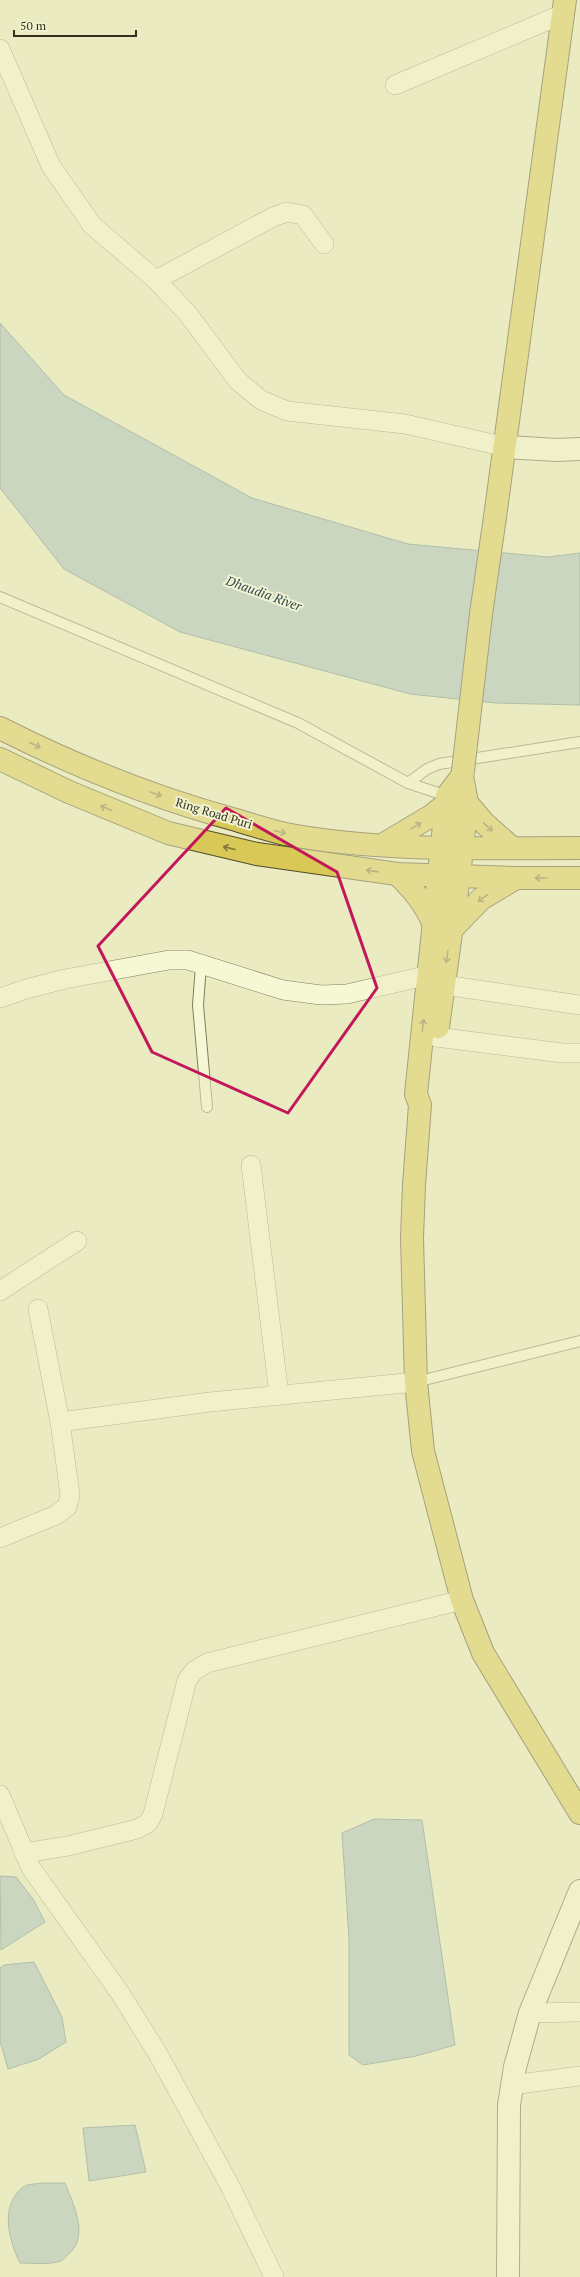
<svg xmlns="http://www.w3.org/2000/svg" width="580" height="2277" font-family="'PT Serif',serif">
  <style>
    .water { fill: #a4bdbe; stroke: #6b898b }
    .lines { fill: none; stroke-linecap: round; stroke-linejoin: round }
    .lane-casing { stroke: #847e5a; stroke-width: 12 }
    .street-casing { stroke: #847e5a; stroke-width: 20 }
    .secondary-casing { stroke: #665f3d; stroke-width: 24 }
    .highway-casing { stroke: #524a2e; stroke-width: 24 }
    .lane { stroke: #f6f7d4; stroke-width: 10 }
    .street { stroke: #f6f7d4; stroke-width: 19 }
    .secondary { stroke: #f6f7d4; stroke-width: 22 }
    .highway { stroke: #d8c855; stroke-width: 22 }
    .highway-bridge-casing { stroke: #524a2e; stroke-width: 24; stroke-linecap: butt }
    .highway-bridge { stroke: #d8c855; stroke-width: 22 }
    .oneway { stroke: #7e7436 }
    .marked { fill: none; stroke: #c2185b; stroke-width: 3; stroke-linejoin: round }
    .labels { text-anchor: middle; dominant-baseline: central; stroke-width: 4; stroke-linejoin: round; paint-order: stroke }
    .street-label { font-size: 12px; fill: #35301d; stroke: #f2f3d1 }
    .water-label { font-size: 13px; font-style: italic; fill: #2d4a54; stroke: #f2f3d1 }
  </style>
  <rect width="100%" height="100%" fill="#ebebc1"/>
  <!-- water -->
  <g class="water">
    <polygon points="0,323 64,395 252,498 408,544 548,557 580,553 580,705 495,703 410,694 180,632 64,569 0,488"/>
    <polygon points="374,1819 422,1820 455,2045 416,2056 363,2065 349,2055 349,1939 342,1833"/>
    <polygon points="0,1876 16,1877 33,1899 45,1922 1,1950"/>
    <polygon points="34,1962 62,2017 66,2042 39,2059 8,2069 0,2041 0,1968 4,1965"/>
    <polygon points="135,2125 146,2172 89,2181 83,2128"/>
    <path d="M 41,2183 L 65,2183 C 73,2204 89,2234 70,2253 C 67,2255 64,2259 61,2261 C 49,2265 33,2263 20,2263 C 8,2239 0,2205 23,2187 C 27,2184 36,2184 41,2183 Z"/>
  </g>
  <g class="lines">
    <!-- lane casing -->
    <g class="lane-casing">
      <g id="lane">
        <polyline points="0,597 298,723 408,783 447,796"/>
        <polyline points="408,783 427,769 439,764 580,742"/>
        <polyline points="201,965 198,1005 207,1107"/>
        <polyline points="416,1382 580,1341"/>
      </g>
    </g>
    <!-- street casing -->
    <g class="street-casing">
      <g id="street">
        <polyline points="0,49 51,166 92,225 156,280 188,314 238,381 261,400 287,411 405,424 506,447"/>
        <polyline points="395,85 563,14"/>
        <polyline points="156,280 273,217 287,212 303,215 324,244"/>
        <polyline points="444,985 580,1005"/>
        <polyline points="0,998 26,989 65,979 169,960 188,960 283,990 321,995 347,994 429,975"/>
        <polyline points="436,1037 562,1053 580,1053"/>
        <polyline points="251,1165 279,1395"/>
        <polyline points="0,1291 77,1241"/>
        <polyline points="60,1422 210,1402 416,1382"/>
        <polyline points="0,1538 56,1515 67,1507 70,1495 60,1422 38,1309"/>
        <polyline points="0,1795 31,1868 120,1993 158,2054 230,2186 274,2277"/>
        <polyline points="24,1853 68,1846 137,1829 148,1823 153,1814 187,1680 194,1671 207,1663 462,1600"/>
        <polyline points="530,2013 580,2012"/>
        <polyline points="512,2085 580,2076"/>
      </g>
    </g>
    <!-- secondary casing -->
    <g class="secondary-casing">
      <g id="secondary">
        <polyline points="506,447 557,450 580,449"/>
        <polyline points="508,2277 509,2105 515,2067 530,2013 580,1891"/>
      </g>
    </g>
    <!-- highway casing -->
    <g class="highway-casing">
      <g id="highway">
        <polyline points="495,517 565,0"/>
        <path d="M 0,728 C 75,766 155,798 236,820 C 252,825 269,830 285,834 C 382,852 482,848 580,848"/>
        <polyline points="0,759 69,792 168,833 257,854 397,874 516,878 580,878"/>
        <polyline points="462,776 447,796 416,1094 420,1105 414,1185 412,1238 416,1382 423,1451 462,1600 483,1653 580,1813"/>
        <polyline points="467,803 484,823 512,848"/>
        <polyline points="384,844 431,816 446,804"/>
        <path d="M 397,874 C 414,890 425,904 434,925"/>
        <polyline points="451,930 481,899 516,878"/>
        <polyline points="438,1027 459,876 467,803 462,776 463,771"/>
      </g>
    </g>
    <!-- lane -->
    <use href="#lane" class="lane"/>
    <!-- street -->
    <use href="#street" class="street"/>
    <!-- secondary -->
    <use href="#secondary" class="secondary"/>
    <!-- highway -->
    <use href="#highway" class="highway"/>
    <!-- highway-bridge casing -->
    <g class="highway-bridge-casing">
      <polyline id="highway-bridge" points="463,771 481,614 495,517"/>
    </g>
    <!-- highway-bridge -->
    <use href="#highway-bridge" class="highway-bridge"/>
  </g>
  <!-- one-way arrows -->
  <defs><path id="oneway-shaft" d="M-6 0H5M1.5-3L5.5 0L1.5 3" fill="none" stroke-width="1.6" stroke-linecap="round" stroke-linejoin="round"/></defs>
  <g class="oneway">
    <use href="#oneway-shaft" transform="translate(35 745) rotate(24)"/>
    <use href="#oneway-shaft" transform="translate(156 794) rotate(20)"/>
    <use href="#oneway-shaft" transform="translate(106 808) rotate(-158)"/>
    <use href="#oneway-shaft" transform="translate(416 826) rotate(-32)"/>
    <use href="#oneway-shaft" transform="translate(488 827) rotate(44)"/>
    <use href="#oneway-shaft" transform="translate(280 832) rotate(14)"/>
    <use href="#oneway-shaft" transform="translate(229 848) rotate(-166)"/>
    <use href="#oneway-shaft" transform="translate(372 871) rotate(-172)"/>
    <use href="#oneway-shaft" transform="translate(541 878) rotate(180)"/>
    <use href="#oneway-shaft" transform="translate(483 898) rotate(144)"/>
    <use href="#oneway-shaft" transform="translate(447 957) rotate(98)"/>
    <use href="#oneway-shaft" transform="translate(423 1025) rotate(-84)"/>
  </g>
  <!-- marked area -->
  <path d="M0 0H580V2277H0ZM 226,808 L 337,872 L 377,988 L 288,1113 L 152,1052 L 98,946 Z" fill="#ebebc1" fill-opacity=".55" fill-rule="evenodd"/>
  <path class="marked" d="M 226,808 L 337,872 L 377,988 L 288,1113 L 152,1052 L 98,946 Z"/>
  <g class="labels">
    <!-- street labels -->
    <g class="street-label">
      <text transform="translate(214 813) rotate(17)">Ring Road Puri</text>
    </g>
    <!-- water labels -->
    <g class="water-label">
      <text transform="translate(264 593) rotate(20)">Dhaudia River</text>
    </g>
  </g>
  <!-- scale -->
  <path d="M14 30v6h122v-6" fill="none" stroke="#35301d" stroke-width="2"/>
  <text x="20" y="30" font-size="12" fill="#35301d" stroke="#f2f3d1" stroke-width="3" paint-order="stroke">50 m</text>
</svg>
